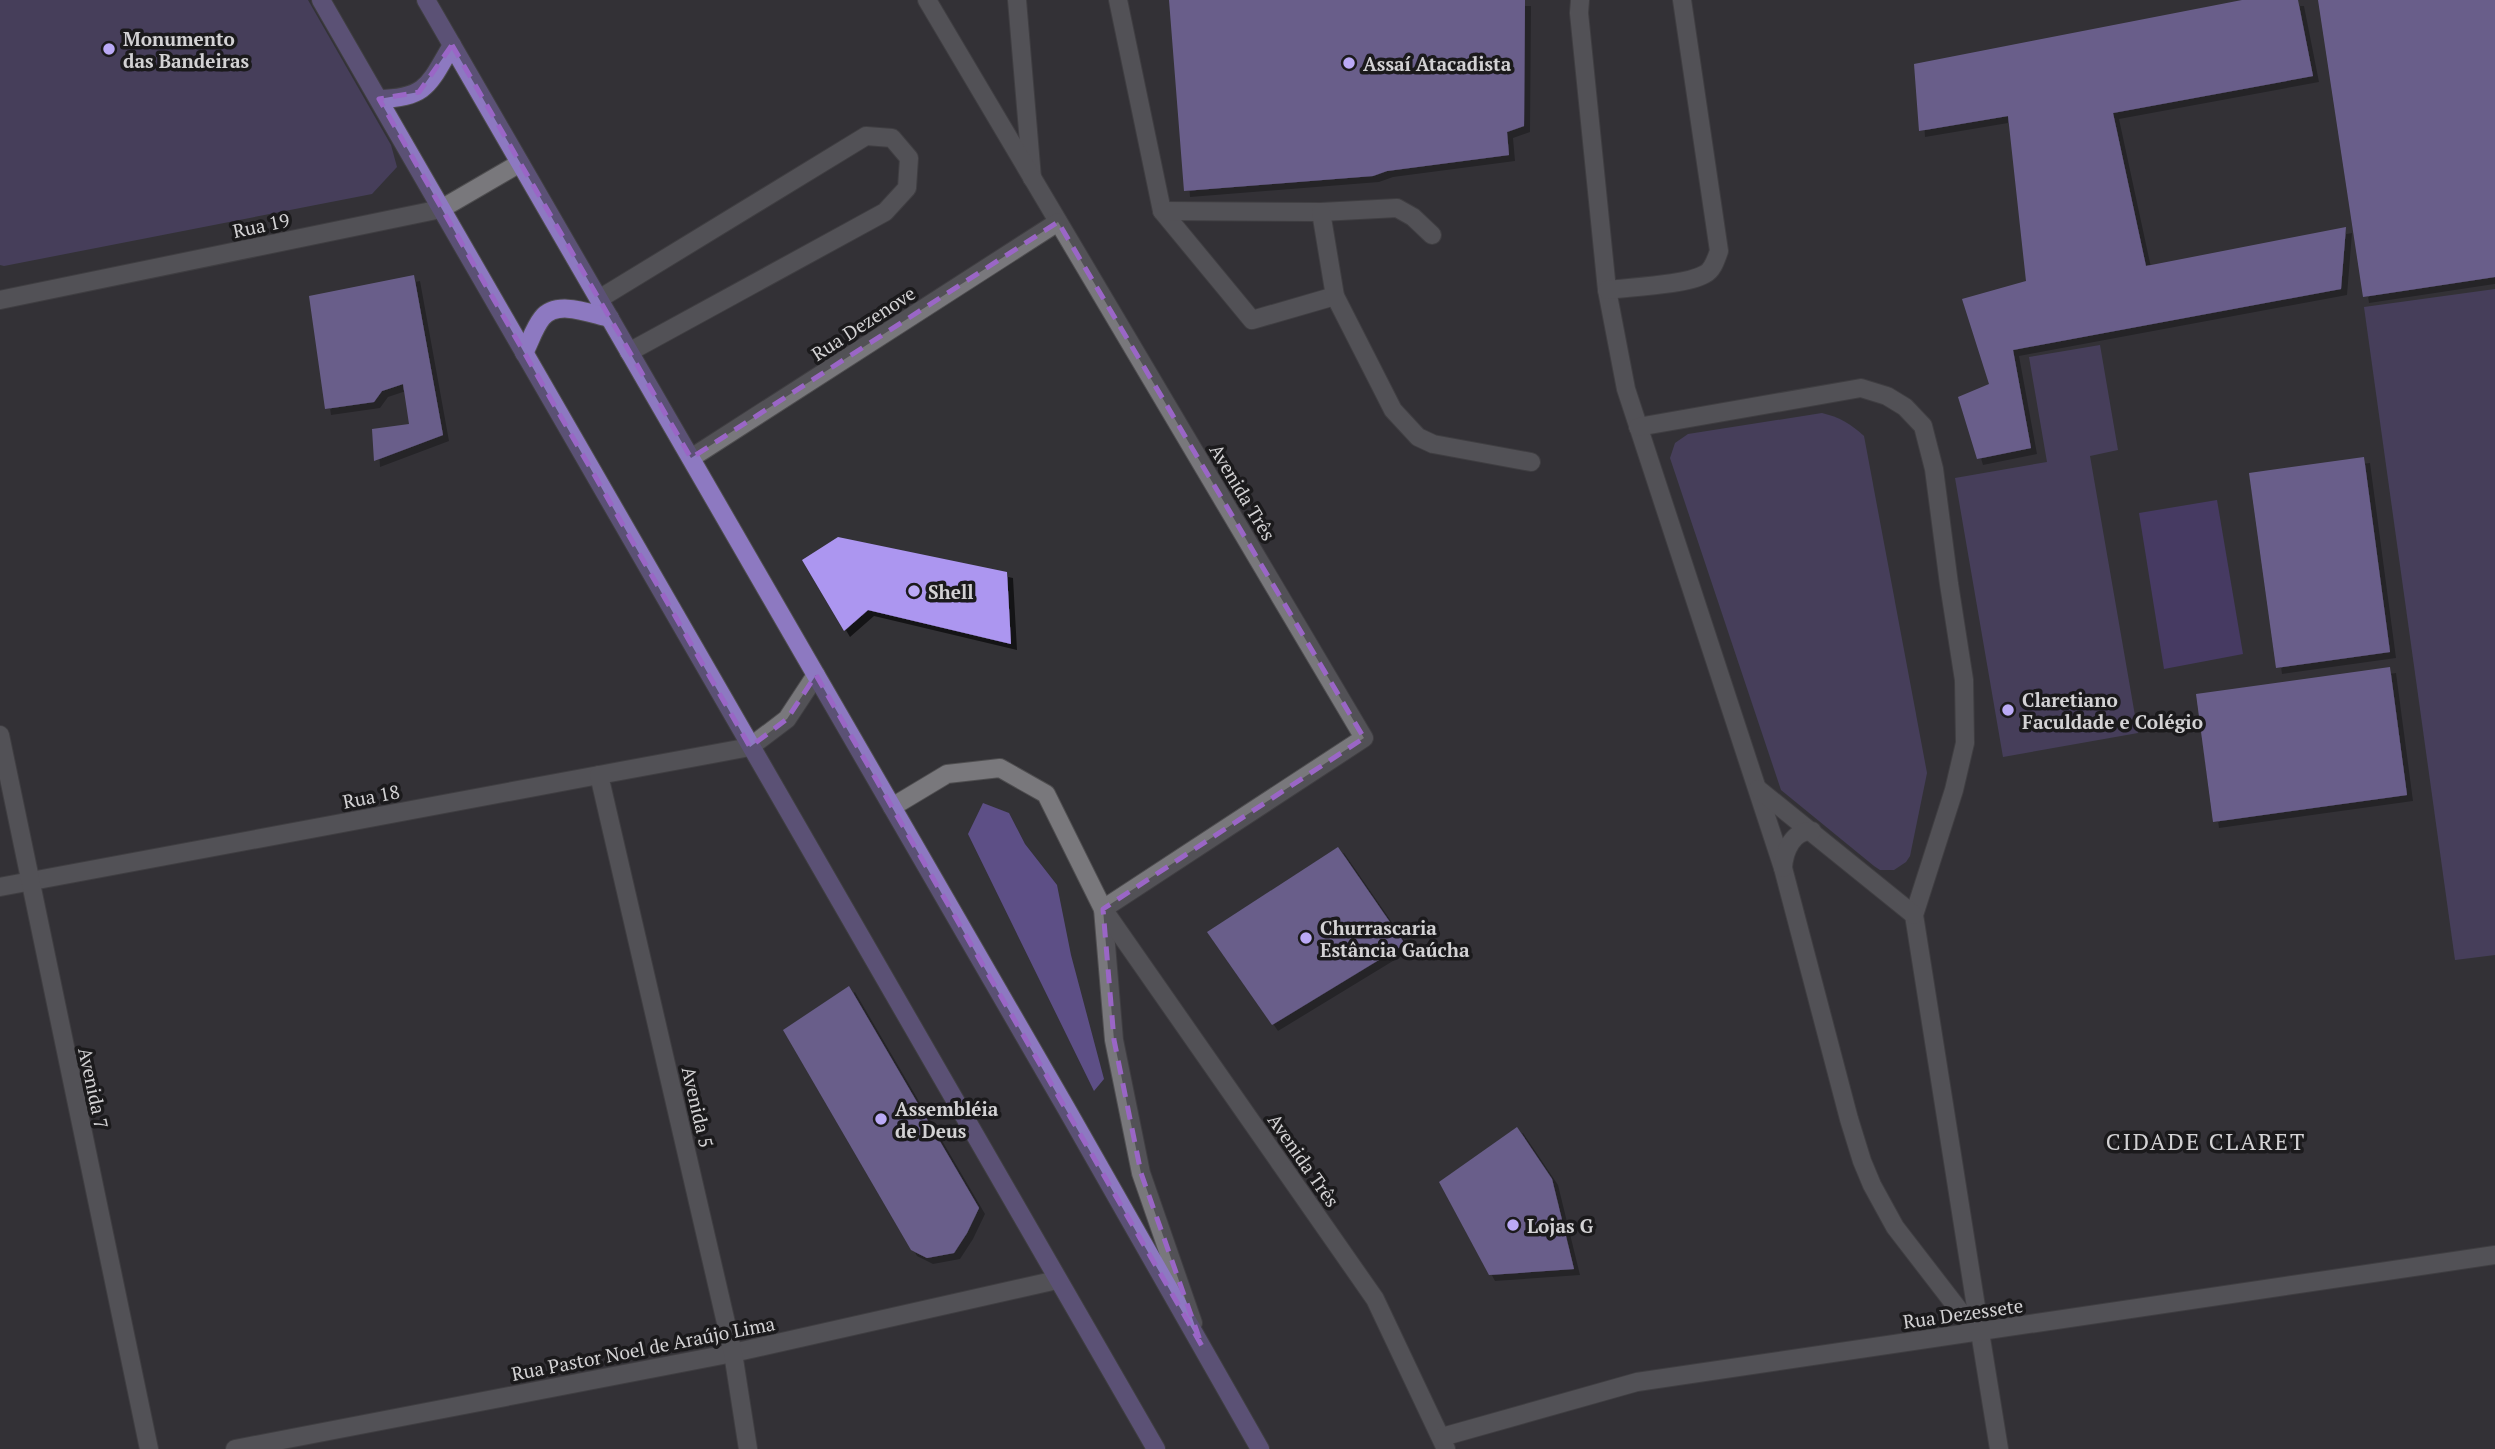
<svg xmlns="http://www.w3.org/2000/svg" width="2495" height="1449" font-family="'PT Serif',serif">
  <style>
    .green { fill: #5d4f86 }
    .water { fill: #5d4598 }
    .building { fill: #ac96f0; filter: url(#shadow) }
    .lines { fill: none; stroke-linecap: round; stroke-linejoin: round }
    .lane-casing { stroke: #4f4e50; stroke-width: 20 }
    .street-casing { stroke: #4f4e50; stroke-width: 20 }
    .secondary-casing { stroke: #4f4e50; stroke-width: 20 }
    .primary-casing { stroke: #4f4e50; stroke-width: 20 }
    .lane { stroke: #79787c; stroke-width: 18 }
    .street { stroke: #79787c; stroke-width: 18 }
    .secondary { stroke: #79787c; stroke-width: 18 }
    .primary { stroke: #8d79c1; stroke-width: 18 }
    .marked { fill: none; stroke: #9a66c6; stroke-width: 5; stroke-dasharray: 14 9; stroke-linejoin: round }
    .poi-dot { fill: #bbaaf6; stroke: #1b1a1c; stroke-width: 2.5 }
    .labels { text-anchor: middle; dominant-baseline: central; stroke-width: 7; stroke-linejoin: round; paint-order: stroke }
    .poi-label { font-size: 19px; font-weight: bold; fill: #d3d2d4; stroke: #1b1a1c; text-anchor: start }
    .street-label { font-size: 19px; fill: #d3d2d4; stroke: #1b1a1c }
    .quarter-label { font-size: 23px; letter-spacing: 2px; fill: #d3d2d4; stroke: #1b1a1c }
  </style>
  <defs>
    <filter id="shadow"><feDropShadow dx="6" dy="6" stdDeviation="0" flood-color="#0009"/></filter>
  </defs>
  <rect width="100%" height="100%" fill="#333236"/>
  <!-- green -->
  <g class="green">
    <polygon points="0,0 308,0 391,145 397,167 372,194 4,266 0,265"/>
    <polygon points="2495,289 2495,955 2455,960 2364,307"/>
    <polygon points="2100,345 2118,450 2090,456 2138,733 2003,757 1955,478 2047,462 2029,357"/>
    <path d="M 1822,413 C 1839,417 1851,424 1864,436 L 1927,773 L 1910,856 L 1906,862 L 1894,870 L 1880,870 L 1874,866 L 1781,790 L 1670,458 L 1675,443 L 1688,434 Z"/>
    <polygon points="983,803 1009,813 1025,844 1057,885 1071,955 1104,1079 1094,1091 968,834"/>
  </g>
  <!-- water -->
  <polygon class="water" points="2217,500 2243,654 2164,669 2139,513"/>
  <!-- building -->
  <g class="building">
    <polygon points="1169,0 1525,0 1524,126 1507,132 1509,155 1387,171 1373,176 1184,191"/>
    <polygon points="2242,0 2298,0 2313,76 2113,113 2146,266 2346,227 2341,289 2013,350 2031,448 1977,459 1958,397 1989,384 1962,299 2026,281 2008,116 1919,131 1914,64"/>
    <polygon points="2318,0 2495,0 2495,277 2363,297"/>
    <polygon points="414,275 443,435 374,461 372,429 409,424 403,384 382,391 374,402 325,409 309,296"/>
    <polygon points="2364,457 2390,652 2276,668 2249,473"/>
    <polygon points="838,537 1007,572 1011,644 868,610 844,631 802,560"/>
    <polygon points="2390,667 2407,795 2213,822 2196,694"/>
    <polygon points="1338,847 1405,944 1272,1025 1207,932"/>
    <polygon points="849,986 979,1208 967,1233 954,1253 927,1258 911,1250 783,1030"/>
    <polygon points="1517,1127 1552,1179 1574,1269 1489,1275 1439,1182"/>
  </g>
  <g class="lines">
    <!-- lane casing -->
    <g class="lane-casing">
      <g id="lane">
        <polyline points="1017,0 1032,178"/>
        <polyline points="1118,0 1162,211 1252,320 1335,296"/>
        <polyline points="1580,0 1579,13 1607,290 1626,389 1783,868 1849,1119 1862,1161 1872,1185 1895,1227 1959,1310 1980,1332"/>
        <polyline points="1162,211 1321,212 1397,208 1413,217 1432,235"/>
        <polyline points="1321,212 1335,296 1393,410 1418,437 1433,444 1531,462"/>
        <path d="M 1607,290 C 1630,287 1687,285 1705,274 C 1713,270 1716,259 1719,251 L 1682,0"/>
        <polyline points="599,299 866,136 892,138 909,158 907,188 885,212 629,352"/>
        <polyline points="1638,427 1861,388 1887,396 1905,407 1923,426 1934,469 1949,584 1964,680 1965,743 1954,790 1914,915 1980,1332"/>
        <polyline points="1758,789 1914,915"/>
        <path d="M 1783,868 C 1784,851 1793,830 1812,831"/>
      </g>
    </g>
    <!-- street casing -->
    <g class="street-casing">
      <g id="street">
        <polyline points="927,0 1364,738 1103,909 1114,1040 1141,1173 1193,1323"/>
        <polyline points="0,300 441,209 520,163"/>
        <polyline points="691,458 1058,222"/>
        <polyline points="892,807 947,774 1000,768 1046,794 1103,909 1375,1299 1446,1449"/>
        <polyline points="0,887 599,775"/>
        <polyline points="1980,1332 1999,1449"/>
        <polyline points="1442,1437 1637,1382 2495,1255"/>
        <polyline points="235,1449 733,1353 1057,1280"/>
      </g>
    </g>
    <!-- secondary casing -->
    <g class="secondary-casing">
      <g id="secondary">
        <polyline points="0,735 149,1449"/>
        <polyline points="748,1449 733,1353 599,775 750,747 787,719 816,675"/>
      </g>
    </g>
    <!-- primary casing -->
    <g class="primary-casing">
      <g id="primary">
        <polyline points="321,0 1156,1449"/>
        <polyline points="426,0 1066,1108 1260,1449"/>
        <path d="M 379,99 C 427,98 429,84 452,45"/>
        <path d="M 524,353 C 530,342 534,328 542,318 C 557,299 591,314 610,318"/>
      </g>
    </g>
    <!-- lane -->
    <use href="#lane" class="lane"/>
    <!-- street -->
    <use href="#street" class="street"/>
    <!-- secondary -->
    <use href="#secondary" class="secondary"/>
    <!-- primary -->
    <use href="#primary" class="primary"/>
  </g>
  <!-- marked area -->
  <path d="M0 0H2495V1449H0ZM 452,45 L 691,458 L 1058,222 L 1364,738 L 1103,909 L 1114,1040 L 1141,1173 L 1202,1346 L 816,675 L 787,719 L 750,747 L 379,99 L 419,92 Z" fill="#333236" fill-opacity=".55" fill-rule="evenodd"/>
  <path class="marked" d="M 452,45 L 691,458 L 1058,222 L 1364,738 L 1103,909 L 1114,1040 L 1141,1173 L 1202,1346 L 816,675 L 787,719 L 750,747 L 379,99 L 419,92 Z"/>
  <!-- markers -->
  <g class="poi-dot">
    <circle cx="109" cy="49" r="7"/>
    <circle cx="1349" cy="63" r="7"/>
    <circle cx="914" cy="591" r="7"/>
    <circle cx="2008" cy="710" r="7"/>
    <circle cx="1306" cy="938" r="7"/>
    <circle cx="881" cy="1119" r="7"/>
    <circle cx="1513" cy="1225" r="7"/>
  </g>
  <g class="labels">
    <!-- poi labels -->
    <g class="poi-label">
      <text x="123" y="38">Monumento<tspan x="123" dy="22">das Bandeiras</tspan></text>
      <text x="1363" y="63">Assaí Atacadista</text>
      <text x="928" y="591">Shell</text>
      <text x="2022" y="699">Claretiano<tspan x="2022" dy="22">Faculdade e Colégio</tspan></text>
      <text x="1320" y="927">Churrascaria<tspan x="1320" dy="22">Estância Gaúcha</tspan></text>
      <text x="895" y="1108">Assembléia<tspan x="895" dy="22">de Deus</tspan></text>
      <text x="1527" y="1225">Lojas G</text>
    </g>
    <!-- street labels -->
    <g class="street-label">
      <text transform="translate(261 225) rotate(-12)">Rua 19</text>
      <text transform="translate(863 323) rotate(-33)">Rua Dezenove</text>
      <text transform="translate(1243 492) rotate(59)">Avenida Três</text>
      <text transform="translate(371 796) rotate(-11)">Rua 18</text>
      <text transform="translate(94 1088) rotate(78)">Avenida 7</text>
      <text transform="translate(698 1107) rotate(77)">Avenida 5</text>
      <text transform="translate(1304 1160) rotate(55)">Avenida Três</text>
      <text transform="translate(1963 1313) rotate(-8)">Rua Dezessete</text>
      <text transform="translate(643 1348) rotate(-11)">Rua Pastor Noel de Araújo Lima</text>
    </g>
    <!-- quarter labels -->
    <g class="quarter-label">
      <text x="2206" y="1141">CIDADE CLARET</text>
    </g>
  </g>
</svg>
